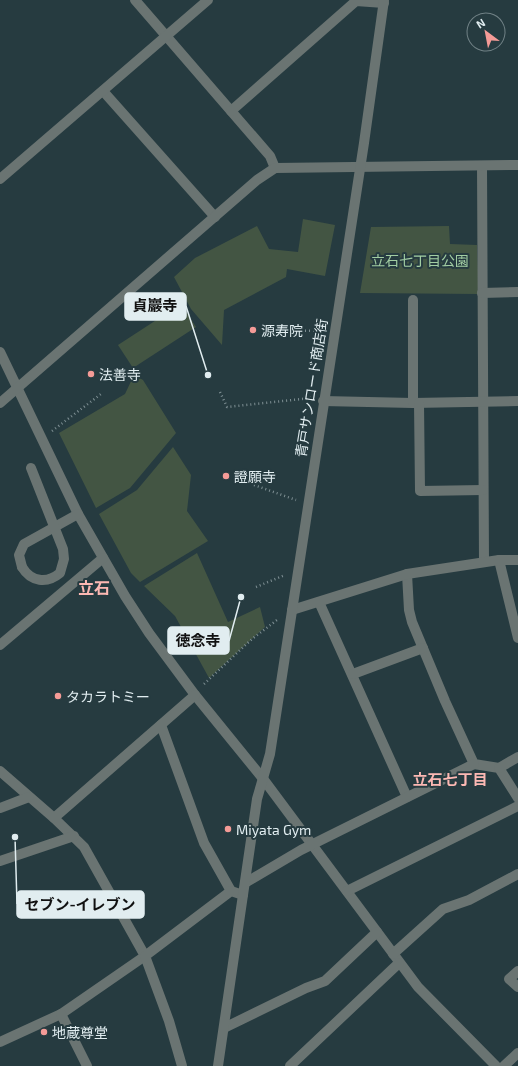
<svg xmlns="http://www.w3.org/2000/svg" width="518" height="1066" font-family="'Exo 2','Noto Sans JP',sans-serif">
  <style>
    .green { fill: #435543 }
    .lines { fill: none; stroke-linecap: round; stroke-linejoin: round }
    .path { stroke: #7e8f93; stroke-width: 2.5; stroke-dasharray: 1 3; stroke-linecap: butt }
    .minor { stroke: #6a7472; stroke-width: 10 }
    .minor-bridge { stroke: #6a7472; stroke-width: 10 }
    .poi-dot { fill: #f59b97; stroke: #263b40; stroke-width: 1.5 }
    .labels { text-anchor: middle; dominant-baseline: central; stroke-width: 4; stroke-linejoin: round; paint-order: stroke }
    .park-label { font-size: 14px; fill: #a2cda2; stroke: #263b40 }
    .poi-label { font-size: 14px; fill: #e1edf0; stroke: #263b40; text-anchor: start }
    .street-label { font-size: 14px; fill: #e1edf0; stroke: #263b40 }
    .neighbourhood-label { font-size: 15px; font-weight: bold; fill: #fcb8b3; stroke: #263b40 }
    .quarter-label { font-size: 16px; font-weight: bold; fill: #fcb8b3; stroke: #263b40 }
    .leader { fill: none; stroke: #e1edf0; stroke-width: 1.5 }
    .callout-dot { fill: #e1edf0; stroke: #263b40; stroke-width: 1.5 }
    .callout { fill: #e1edf0; stroke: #e1edf0; stroke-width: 1.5 }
    .callout-label { font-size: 15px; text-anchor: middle; font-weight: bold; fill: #111 }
  </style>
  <rect width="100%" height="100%" fill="#263b40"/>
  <!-- green -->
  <g class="green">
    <polygon points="303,219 335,225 325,276 287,269 286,277 224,310 222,345 191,309 174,277 195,258 257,226 269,249 298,252"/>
    <polygon points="449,226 450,244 477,245 479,294 360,293 371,227"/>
    <polygon points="181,304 196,327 133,368 118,345"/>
    <polygon points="134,375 143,380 176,433 130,488 96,508 59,433 125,394"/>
    <polygon points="173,447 191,475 187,511 208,541 140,582 131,573 99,514 137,490"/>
    <polygon points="197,553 228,622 260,607 265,627 209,678 175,616 144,586"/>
  </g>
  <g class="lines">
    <!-- path -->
    <g class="path">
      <polyline points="273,330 322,331"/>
      <polyline points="220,392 227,407 311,398"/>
      <polyline points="52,431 101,394"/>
      <polyline points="254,485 296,500"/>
      <polyline points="256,587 285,575"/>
      <polyline points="204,684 252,639 277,620"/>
    </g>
    <!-- minor -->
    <g class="minor">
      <polyline points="135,0 270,156 275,168"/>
      <polyline points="103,91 215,217"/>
      <polyline points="231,111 356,1 384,3"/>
      <polyline points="482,166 484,562"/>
      <polyline points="0,179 208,0"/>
      <polyline points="482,293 518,292"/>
      <polyline points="0,352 78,514 125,596 149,633 195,695 264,780 418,987 496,1066"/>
      <polyline points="323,401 413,403 518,401"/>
      <polyline points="0,403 257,180 275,168 518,165"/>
      <polyline points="413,403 413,300"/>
      <polyline points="419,403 420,491 483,490"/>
      <polyline points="499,560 518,638"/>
      <polyline points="22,567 19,555 24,544 78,514"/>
      <polyline points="407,574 409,610 412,622 445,701 474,764 499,768 518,798"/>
      <polyline points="319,602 407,797"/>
      <polyline points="292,610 407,574 499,560 518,560"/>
      <polyline points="0,645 103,558"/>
      <polyline points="353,674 423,648"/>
      <polyline points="161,725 204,843 231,891"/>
      <polyline points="499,768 518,757"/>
      <polyline points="0,771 54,818 84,847 145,956 61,1014 0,1042"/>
      <polyline points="0,808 29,797"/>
      <polyline points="54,818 195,695"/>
      <polyline points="0,861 74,836"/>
      <polyline points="245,883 301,850 474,764"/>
      <polyline points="347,891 518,806"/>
      <polyline points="393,954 443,909 469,900 518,874"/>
      <polyline points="518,971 509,979 518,987"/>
      <polyline points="61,1014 87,1066"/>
      <polyline points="224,1028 306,988 325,981 377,932"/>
      <polyline points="182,1066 169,1021 145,956 231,891 243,895"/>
      <polyline points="218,1066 257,799 270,754 364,143 384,0"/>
      <polyline points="290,1066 399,963"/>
      <polyline points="504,1066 518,1053"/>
    </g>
    <!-- minor-bridge -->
    <path class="minor-bridge" d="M 22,567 C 31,582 47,584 60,573 L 64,559 L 63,549 L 31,468"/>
  </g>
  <!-- markers -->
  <g class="poi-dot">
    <circle cx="253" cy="330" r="4"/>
    <circle cx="91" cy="374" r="4"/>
    <circle cx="226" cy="476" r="4"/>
    <circle cx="58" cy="696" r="4"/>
    <circle cx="228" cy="829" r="4"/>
    <circle cx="44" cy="1032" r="4"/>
  </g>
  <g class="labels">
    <!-- park labels -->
    <g class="park-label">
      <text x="420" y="260">立石七丁目公園</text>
    </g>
    <!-- poi labels -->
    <g class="poi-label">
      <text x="261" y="330">源寿院</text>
      <text x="99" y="374">法善寺</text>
      <text x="234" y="476">證願寺</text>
      <text x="66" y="696">タカラトミー</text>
      <text x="236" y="829">Miyata Gym</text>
      <text x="52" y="1032">地蔵尊堂</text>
    </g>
    <!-- street labels -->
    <g class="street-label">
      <text transform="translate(311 388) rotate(-81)">青戸サンロード商店街</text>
    </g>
    <!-- neighbourhood labels -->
    <g class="neighbourhood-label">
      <text x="450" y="779">立石七丁目</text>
    </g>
    <!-- quarter labels -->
    <g class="quarter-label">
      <text x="94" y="587">立石</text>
    </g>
  </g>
  <!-- callouts -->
  <path class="leader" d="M208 375L186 306M241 597L229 641M15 837L17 904"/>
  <g class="callout-dot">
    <circle cx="208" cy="375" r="4"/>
    <circle cx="241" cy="597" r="4"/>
    <circle cx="15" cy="837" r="4"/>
  </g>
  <g class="callout">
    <rect x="125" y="293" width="61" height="27" rx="4"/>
    <rect x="168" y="627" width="61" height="27" rx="4"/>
    <rect x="17" y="891" width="127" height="27" rx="4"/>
  </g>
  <g class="callout-label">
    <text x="155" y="311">貞巖寺</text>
    <text x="198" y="646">徳念寺</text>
    <text x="80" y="910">セブン-イレブン</text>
  </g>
  <!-- north arrow -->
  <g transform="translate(486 32) rotate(328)"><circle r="19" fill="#263b40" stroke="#718286"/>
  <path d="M0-3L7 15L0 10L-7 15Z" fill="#f59b97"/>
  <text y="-6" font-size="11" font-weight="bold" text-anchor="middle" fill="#e1edf0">N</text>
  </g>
</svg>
